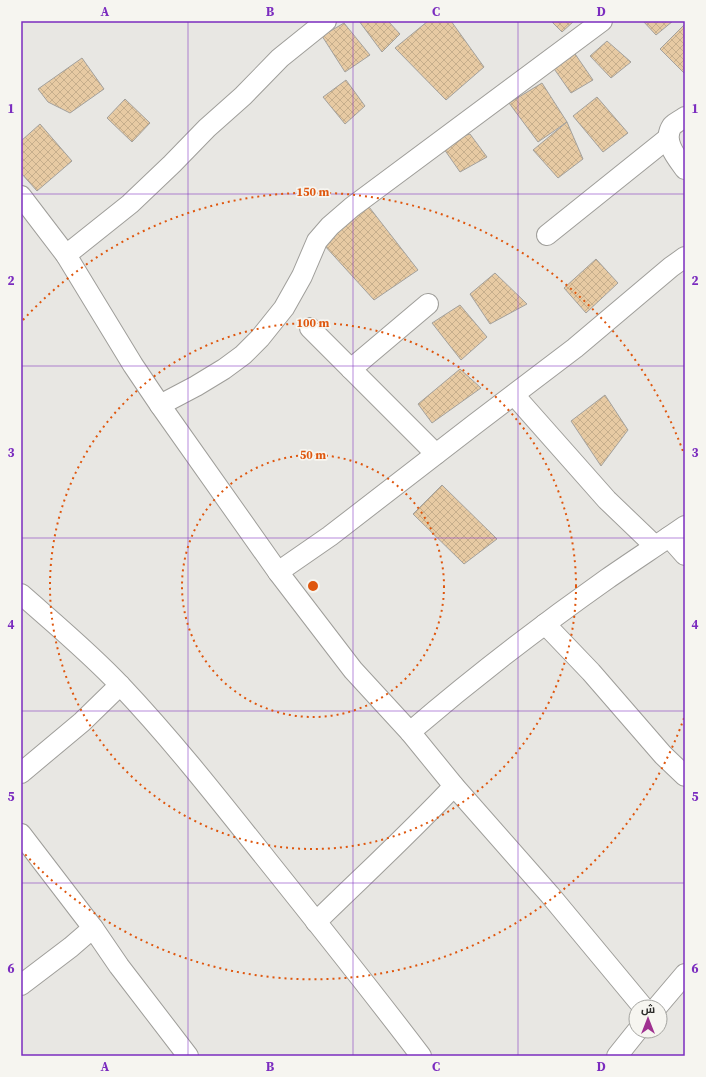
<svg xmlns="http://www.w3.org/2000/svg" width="706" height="1077" font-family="'Source Serif 4',Cairo,serif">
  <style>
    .building { fill: url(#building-cross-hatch); stroke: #a3a19d }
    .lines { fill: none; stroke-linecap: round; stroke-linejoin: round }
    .street-casing { stroke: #9f9e9a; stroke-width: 22 }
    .street { stroke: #fff; stroke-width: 20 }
    .grid { fill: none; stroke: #7b2cbf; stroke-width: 1; stroke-opacity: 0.55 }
    .ring { fill: none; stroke: #df570e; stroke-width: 2; stroke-dasharray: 2 4 }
    .centre { fill: #df570e; stroke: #f6f5f0; stroke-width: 2 }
    .ring-label { font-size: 12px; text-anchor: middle; font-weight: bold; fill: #df570e; stroke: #f6f5f0; stroke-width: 3.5; stroke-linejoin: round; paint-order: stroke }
    .neatline { fill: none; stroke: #7b2cbf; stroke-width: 1.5 }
    .grid-label { font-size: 13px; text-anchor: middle; font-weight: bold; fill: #7b2cbf }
  </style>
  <defs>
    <pattern id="building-cross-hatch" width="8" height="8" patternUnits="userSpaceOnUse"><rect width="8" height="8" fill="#e7caa3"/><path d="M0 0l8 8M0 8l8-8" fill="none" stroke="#c6ae8c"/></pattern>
  </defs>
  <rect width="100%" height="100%" fill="#e8e7e3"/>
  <!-- building -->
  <g class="building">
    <polygon points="359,21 388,21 400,34 382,52"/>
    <polygon points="428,21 451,21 484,67 446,100 395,48"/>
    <polygon points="551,21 574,21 562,32"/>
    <polygon points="643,21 673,21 656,35"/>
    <polygon points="344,23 370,55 345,72 322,36"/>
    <polygon points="685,24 685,74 660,49"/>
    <polygon points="607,41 631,62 611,78 590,56"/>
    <polygon points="571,48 593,80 571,93 550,63"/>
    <polygon points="82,58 104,89 70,113 48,102 38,89"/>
    <polygon points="346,80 365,106 345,124 323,97"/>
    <polygon points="542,83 567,122 538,142 509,103"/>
    <polygon points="597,97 628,133 603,152 573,116"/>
    <polygon points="125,99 150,123 132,142 107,118"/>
    <polygon points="567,122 583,159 558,178 533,150"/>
    <polygon points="40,124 72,161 37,191 21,173 21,141"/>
    <polygon points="470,134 487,157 460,172 444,149 439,143"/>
    <polygon points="366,203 418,270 374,300 324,245"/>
    <polygon points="596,259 618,283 586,313 564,288"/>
    <polygon points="495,273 527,304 490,324 470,294"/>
    <polygon points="460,305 487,337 461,360 432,323"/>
    <polygon points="460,369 481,388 432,423 418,404"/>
    <polygon points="605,395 628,430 601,466 571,421"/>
    <polygon points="442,485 497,539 464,564 413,514"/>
  </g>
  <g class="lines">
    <!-- street casing -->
    <g class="street-casing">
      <g id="street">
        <path d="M 685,117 C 681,120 675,123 672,126 C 662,141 677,158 685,169"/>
        <polyline points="21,196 66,255 133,365 160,405 278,572 353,670 410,732 454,786 550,895 643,1007"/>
        <polyline points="547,235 668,138"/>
        <polyline points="66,255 130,204 172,164 207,128 243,96 280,58 326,21"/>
        <polyline points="310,328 436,454"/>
        <polyline points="351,369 428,304"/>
        <polyline points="514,395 607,500 655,546"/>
        <polyline points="160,405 196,386 224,369 243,355 260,338 284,308 302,276 317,241 330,226 352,207 602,21"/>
        <polyline points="669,537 685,555"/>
        <polyline points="278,572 330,536 475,424 575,348 671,267 685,257"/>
        <path d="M 21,594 C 55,624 90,653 121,686 C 173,741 220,801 267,860 C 319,925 371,990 421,1056"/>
        <polyline points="545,624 591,672 663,755 685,776"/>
        <path d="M 410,732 C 473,678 539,627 607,579 C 633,561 659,544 685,526"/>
        <polyline points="21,773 82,722 120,685"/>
        <polyline points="21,834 93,928 119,966 188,1056"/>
        <path d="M 316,922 C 362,877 410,833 454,786"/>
        <polyline points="21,985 71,947 93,928"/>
        <polyline points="657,1007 685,974"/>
        <polyline points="617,1056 637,1031"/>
      </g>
    </g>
    <!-- street -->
    <use href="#street" class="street"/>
  </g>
  <!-- grid -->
  <path class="grid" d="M 188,21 L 188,1056M 353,21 L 353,1056M 518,21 L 518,1056M 21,194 L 685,194M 21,366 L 685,366M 21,538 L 685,538M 21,711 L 685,711M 21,883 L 685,883"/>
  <!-- distance rings -->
  <g class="ring">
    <circle cx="313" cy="586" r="131"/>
    <circle cx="313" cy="586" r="263"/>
    <path d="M684 718A394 394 0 0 1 23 852M23 320A394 394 0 0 1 684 454"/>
  </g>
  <circle cx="313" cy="586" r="6" class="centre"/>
  <g class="ring-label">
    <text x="313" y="196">150 m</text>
    <text x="313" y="327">100 m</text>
    <text x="313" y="459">50 m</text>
  </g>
  <!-- border -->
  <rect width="706" height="1077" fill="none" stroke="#f6f5f0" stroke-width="44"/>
  <!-- north arrow -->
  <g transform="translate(648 1019)"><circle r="19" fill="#f6f5f0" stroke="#a5a5a1"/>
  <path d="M0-3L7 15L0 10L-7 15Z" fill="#9f3190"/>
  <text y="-6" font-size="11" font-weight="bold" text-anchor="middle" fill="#2c2c2a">ش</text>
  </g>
  <rect x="22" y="22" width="662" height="1033" class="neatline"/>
  <g class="grid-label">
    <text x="105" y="16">A</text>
    <text x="270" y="16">B</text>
    <text x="436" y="16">C</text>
    <text x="601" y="16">D</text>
    <text x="11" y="113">1</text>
    <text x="695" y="113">1</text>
    <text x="11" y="285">2</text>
    <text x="695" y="285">2</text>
    <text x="11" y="457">3</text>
    <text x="695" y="457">3</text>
    <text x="11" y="629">4</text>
    <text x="695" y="629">4</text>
    <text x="11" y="801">5</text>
    <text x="695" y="801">5</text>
    <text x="11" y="973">6</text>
    <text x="695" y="973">6</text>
    <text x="105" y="1071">A</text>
    <text x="270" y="1071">B</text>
    <text x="436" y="1071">C</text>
    <text x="601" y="1071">D</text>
  </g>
</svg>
